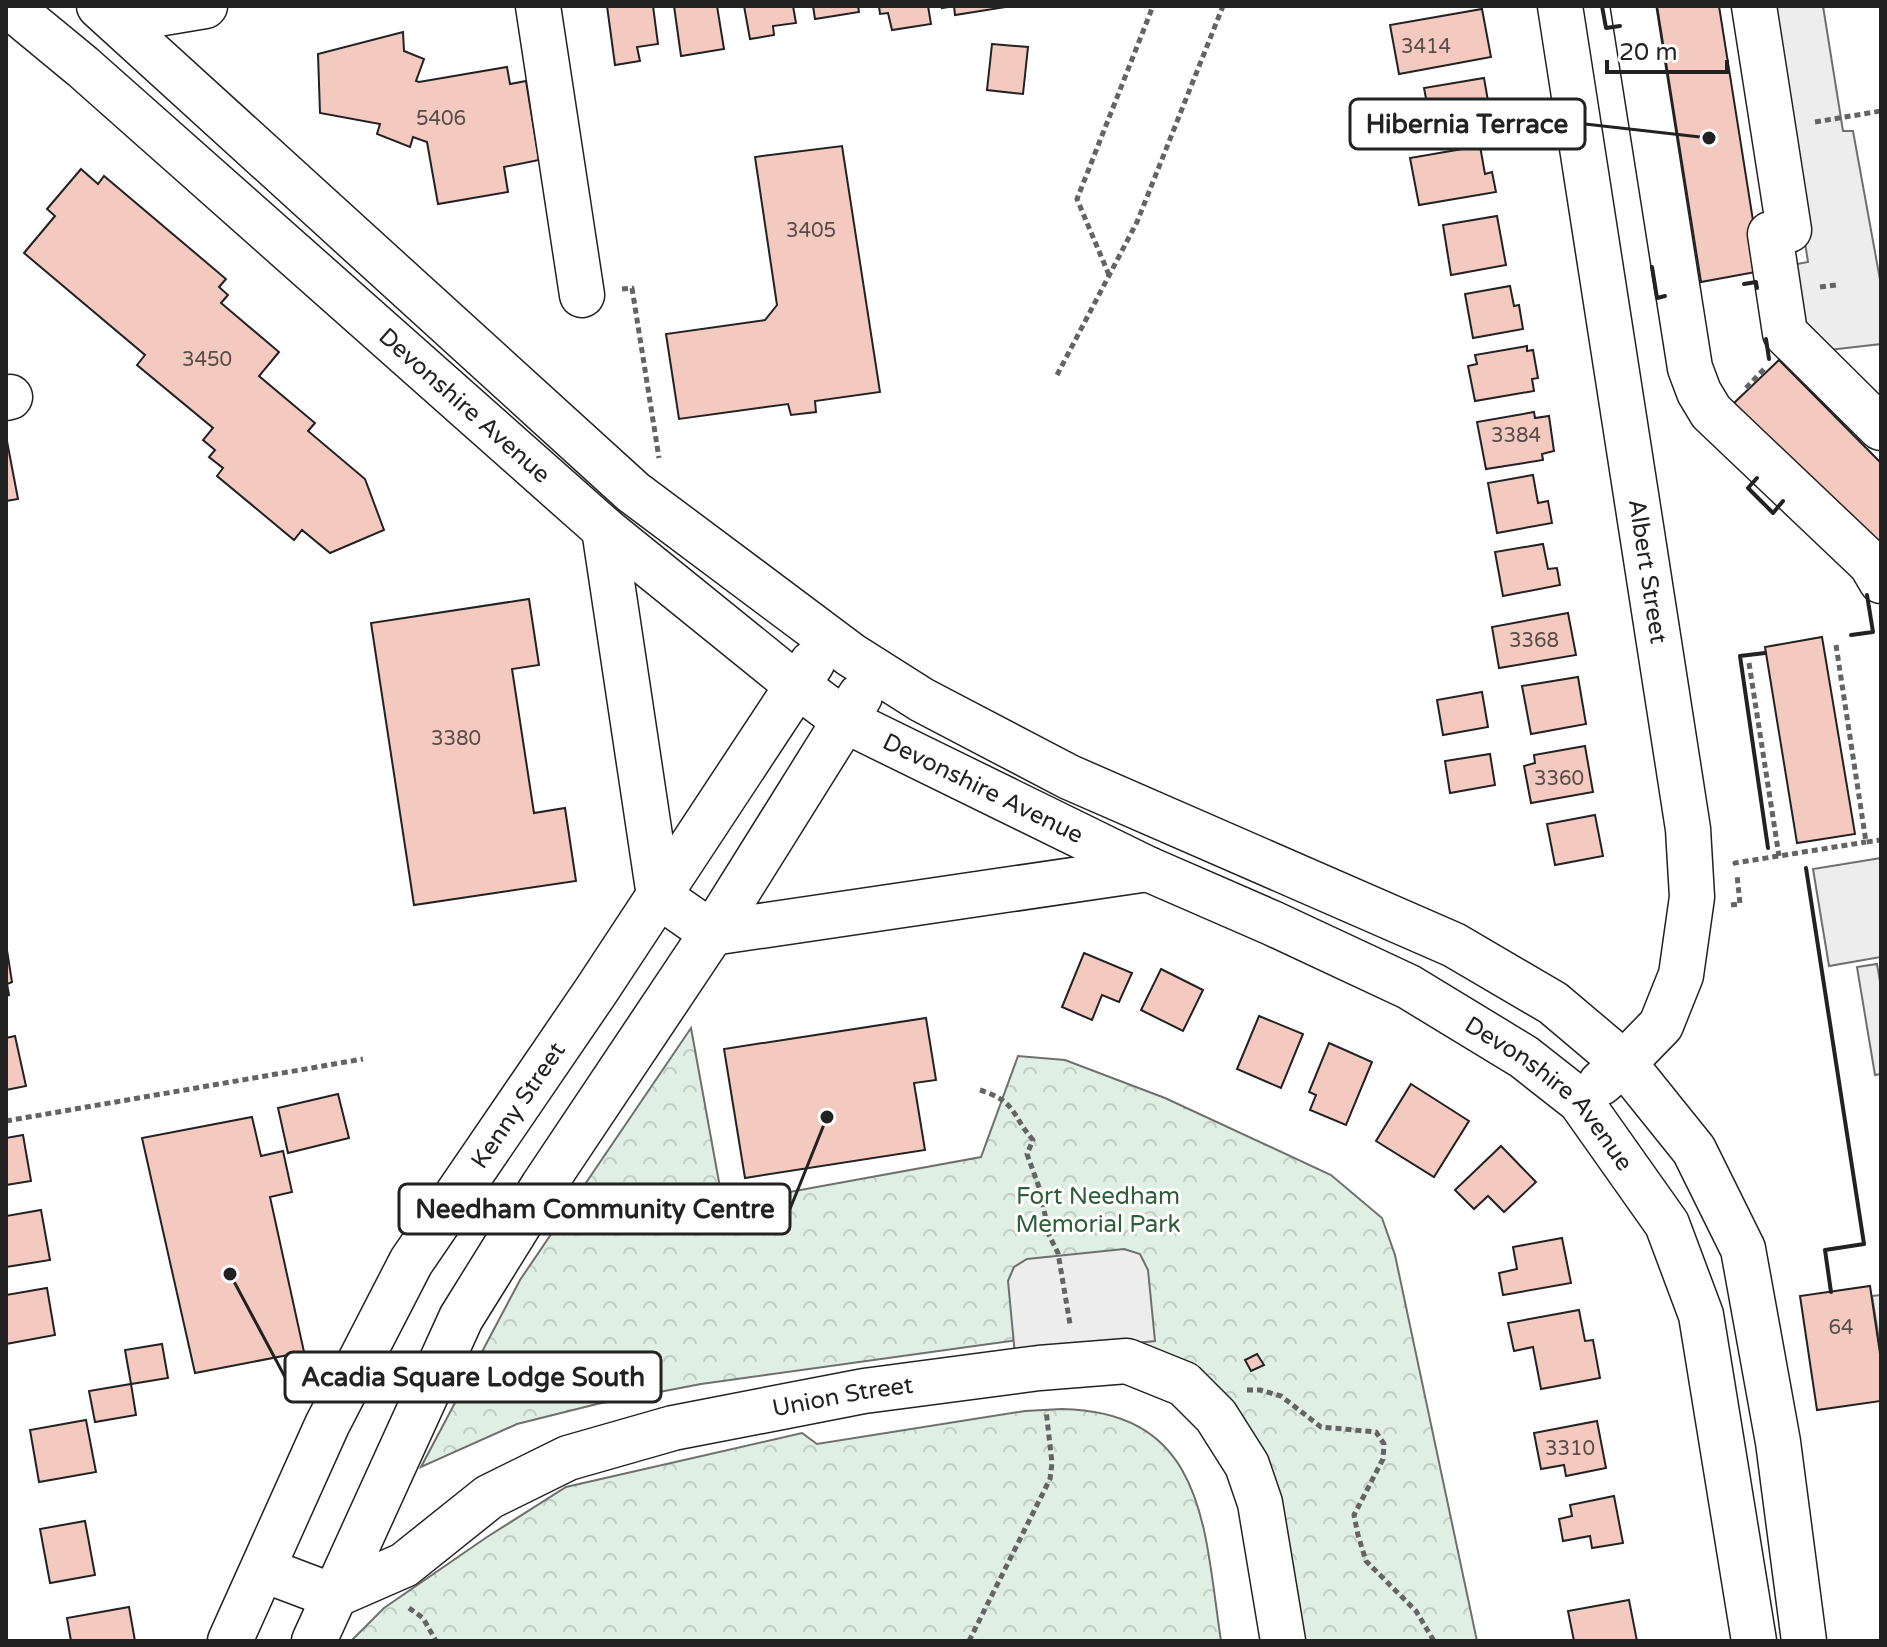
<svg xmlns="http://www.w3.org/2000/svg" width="1887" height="1647" font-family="'Varela Round',sans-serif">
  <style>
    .forest { fill: url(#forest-crowns); stroke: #6f6f6f; stroke-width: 2 }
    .parking { fill: #ededed; stroke: #6f6f6f; stroke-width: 2 }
    .building { fill: #f3c9c0; stroke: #222; stroke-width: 2 }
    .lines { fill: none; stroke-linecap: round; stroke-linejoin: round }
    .minor-casing { stroke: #222; stroke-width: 47 }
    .path { stroke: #646464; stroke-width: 5; stroke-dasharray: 6 4; stroke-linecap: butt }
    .minor { stroke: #fff; stroke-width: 44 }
    .wall { stroke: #222; stroke-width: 4 }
    .labels { text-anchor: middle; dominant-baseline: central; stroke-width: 6; stroke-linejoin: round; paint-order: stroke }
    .number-label { font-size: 20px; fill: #564c4a }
    .street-label { font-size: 24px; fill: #222; stroke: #fff }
    .park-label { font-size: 24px; fill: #2f5e38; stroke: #fff }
    .leader { fill: none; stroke: #222; stroke-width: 3 }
    .callout-dot { fill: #222; stroke: #fff; stroke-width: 3 }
    .callout { fill: #fff; stroke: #222; stroke-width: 3 }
    .callout-label { font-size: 26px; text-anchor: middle; font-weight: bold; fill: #222 }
  </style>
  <defs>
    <pattern id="forest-crowns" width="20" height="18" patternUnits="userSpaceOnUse" patternTransform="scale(2)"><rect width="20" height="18" fill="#e0efe3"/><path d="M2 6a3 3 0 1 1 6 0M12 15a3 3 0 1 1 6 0" fill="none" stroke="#c0cdc2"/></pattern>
  </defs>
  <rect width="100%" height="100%" fill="#fff"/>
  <!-- forest -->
  <g class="forest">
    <polygon points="691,1028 723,1204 981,1157 1018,1056 1065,1060 1165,1098 1331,1175 1382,1218 1395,1255 1477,1641 1295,1641 1244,1430 1026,1339 701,1384 597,1404 517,1424 421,1467 520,1280"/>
    <path d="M 1062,1409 C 1207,1412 1204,1530 1221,1641 L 351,1641 L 384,1608 L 487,1537 L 566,1487 L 802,1433 L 817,1444 L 1025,1411 Z"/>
  </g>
  <!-- parking -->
  <g class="parking">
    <polygon points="1768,6 1823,6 1843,131 1853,131 1881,285 1881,344 1820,351 1801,334 1792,265 1808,262"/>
    <polygon points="1881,858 1881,957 1829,966 1813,869"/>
    <polygon points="1877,964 1881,987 1881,1074 1875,1075 1857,967"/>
    <polygon points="1124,1249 1140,1254 1148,1270 1155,1341 1015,1355 1008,1281 1014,1267 1027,1259"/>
    <polygon points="1881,1295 1881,1352 1872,1296"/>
  </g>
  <!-- building -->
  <g class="building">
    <polygon points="607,6 653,6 658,44 637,47 640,61 615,65"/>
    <polygon points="674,6 717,6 724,49 681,56"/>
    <polygon points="744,6 793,6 796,23 773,26 774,35 750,39"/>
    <polygon points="813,6 858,6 859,12 815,19"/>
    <polygon points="879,6 928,6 931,24 892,30 888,13 880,14"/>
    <polygon points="942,6 1006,6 1006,7 955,15 954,6 942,8"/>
    <polygon points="1657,6 1719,6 1761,271 1701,282"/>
    <polygon points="1482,9 1491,57 1399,74 1390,25"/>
    <polygon points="403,32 404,51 424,59 416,81 419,82 507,67 510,84 526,81 539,160 504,167 508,192 438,204 427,142 413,137 410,147 377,134 380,124 320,113 318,54"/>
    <polygon points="992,44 1028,47 1023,94 987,90"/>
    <polygon points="1484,78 1492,124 1433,135 1424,88"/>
    <polygon points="842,146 880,392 815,401 816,412 791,415 788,404 679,419 666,334 765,320 777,305 755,157"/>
    <polygon points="1480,146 1485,174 1492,172 1496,192 1419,205 1410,158"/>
    <polygon points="81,169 98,184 104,176 226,279 219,287 228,295 221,303 279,352 259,376 315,423 308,431 365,479 384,530 330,553 302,530 294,540 217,476 223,468 209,457 215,450 203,440 213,428 137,365 145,355 24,253 55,216 47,209"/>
    <polygon points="1497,216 1506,265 1451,275 1443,225"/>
    <polygon points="1510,286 1514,306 1519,305 1523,329 1473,338 1465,294"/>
    <polygon points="1527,346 1527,351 1533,350 1538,378 1532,379 1534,391 1475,401 1468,366 1477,364 1475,355"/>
    <polygon points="1779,360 1881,463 1880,549 1734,403"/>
    <polygon points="1534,412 1535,418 1549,416 1554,451 1542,454 1543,460 1486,469 1477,422"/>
    <polygon points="6,436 18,499 6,501"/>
    <polygon points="1533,475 1538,503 1548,501 1552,523 1497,533 1488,483"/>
    <polygon points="1543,544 1548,569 1557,568 1560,585 1503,596 1495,552"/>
    <polygon points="529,599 539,665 512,669 534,813 565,808 576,881 414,905 371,623"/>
    <polygon points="1568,613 1576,655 1499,668 1492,627"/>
    <polygon points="1822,637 1855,834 1797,843 1765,647"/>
    <polygon points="1578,677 1586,724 1531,734 1522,686"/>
    <polygon points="1482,692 1488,727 1443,735 1437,700"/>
    <polygon points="1585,746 1593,792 1531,803 1524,766 1535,763 1534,755"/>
    <polygon points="1490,754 1495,785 1450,793 1445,761"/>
    <polygon points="1595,815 1603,856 1555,865 1547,824"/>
    <polygon points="6,944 12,982 7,984 9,995 6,996"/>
    <polygon points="1084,953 1132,973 1119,1002 1102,995 1092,1020 1062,1007"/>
    <polygon points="1161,969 1203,990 1183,1031 1141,1010"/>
    <polygon points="1259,1016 1303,1034 1281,1088 1237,1069"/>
    <polygon points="926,1018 936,1080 914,1083 925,1150 745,1178 724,1049"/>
    <polygon points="15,1036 26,1086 6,1090 6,1038"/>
    <polygon points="1329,1043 1372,1062 1346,1125 1310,1110 1316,1095 1309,1092"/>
    <polygon points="1411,1084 1469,1121 1434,1177 1376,1141"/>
    <polygon points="338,1094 349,1138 288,1153 278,1108"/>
    <polygon points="252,1117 261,1156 283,1151 292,1192 270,1197 304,1352 195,1373 142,1138"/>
    <polygon points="23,1135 31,1181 6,1185 6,1138"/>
    <polygon points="1501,1146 1536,1182 1504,1212 1488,1196 1474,1209 1455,1190"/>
    <polygon points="41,1210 50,1260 6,1267 6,1216"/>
    <polygon points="1562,1238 1571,1283 1503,1295 1499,1273 1517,1269 1513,1247"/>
    <polygon points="1870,1286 1881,1360 1881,1401 1817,1410 1800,1296"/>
    <polygon points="47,1288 55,1335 6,1344 6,1295"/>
    <polygon points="1579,1310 1585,1341 1593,1340 1600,1378 1541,1389 1533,1347 1514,1351 1508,1323"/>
    <polygon points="162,1344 168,1378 131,1384 125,1350"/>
    <polygon points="1257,1354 1264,1365 1251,1371 1245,1360"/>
    <polygon points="131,1384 136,1415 95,1422 89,1391"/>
    <polygon points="86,1420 96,1472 39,1482 30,1430"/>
    <polygon points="1597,1421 1606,1468 1566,1476 1564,1465 1541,1469 1534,1433"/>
    <polygon points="1614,1496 1623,1543 1592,1548 1590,1536 1563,1541 1559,1519 1572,1516 1570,1505"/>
    <polygon points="85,1521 95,1575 50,1583 40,1529"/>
    <polygon points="1629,1600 1637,1641 1574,1641 1568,1611"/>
    <polygon points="129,1607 135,1641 71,1641 67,1618"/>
  </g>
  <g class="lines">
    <!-- minor casing -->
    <g class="minor-casing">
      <g id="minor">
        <path id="s1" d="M 9,6 L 83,67 L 604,529 L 798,686 L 844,720 L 1148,869 L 1272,923 L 1409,987 L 1524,1057 L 1580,1101 L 1667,1224 L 1701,1315 L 1754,1641"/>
        <polyline points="99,6 633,492 851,655 922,700 1069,777 1454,945 1553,1003 1624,1063 1694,1150 1743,1249 1778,1442 1804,1641"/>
        <polyline points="538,6 582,295"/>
        <path id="s2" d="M 1560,6 L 1688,829 L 1692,897 L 1681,975 L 1661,1025 L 1624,1063 L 1601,1083"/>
        <polyline points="1633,6 1690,368 1699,392 1711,412 1871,564 1881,581"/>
        <polyline points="1754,6 1789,230 1770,234 1785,333 1881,428"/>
        <polyline points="116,21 205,6"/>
        <polyline points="6,398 10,397"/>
        <polyline points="604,529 659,896 712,933 1148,869"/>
        <path id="s3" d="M 264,1570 L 333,1596 L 404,1565 L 489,1497 L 568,1458 L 673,1428 L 864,1391 L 1039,1368 L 1127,1361 L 1184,1384 L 1216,1416 L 1247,1465 L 1260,1503 L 1283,1641"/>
        <path id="s4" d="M 230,1641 L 327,1425 L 411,1262 L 596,991 L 812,663"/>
        <polyline points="314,1641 461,1318 543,1186 712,933 860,696"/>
      </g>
    </g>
    <!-- path -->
    <g class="path">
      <polyline points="1815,122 1881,111"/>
      <polyline points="1109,275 1077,199 1153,6"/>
      <polyline points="1820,287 1836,285"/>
      <polyline points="622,289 632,288 659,458"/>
      <polyline points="1057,375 1137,222 1223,6"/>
      <polyline points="1746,388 1764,369"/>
      <polyline points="1836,645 1866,842 1881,840"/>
      <polyline points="1749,663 1779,856"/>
      <polyline points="1736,865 1735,863 1866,842"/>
      <polyline points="1731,905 1740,904 1737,875"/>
      <path d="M 980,1090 C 1017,1102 1010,1113 1033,1140 L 1027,1154 L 1040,1190 L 1049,1235 L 1058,1253 L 1070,1324"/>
      <polyline points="6,1121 363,1059"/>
      <polyline points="1247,1390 1260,1390 1281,1396 1321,1427 1376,1432 1384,1444 1383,1459 1354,1515 1358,1535 1366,1561 1416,1611 1434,1641"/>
      <polyline points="409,1608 423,1618 436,1641"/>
      <polyline points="969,1641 1050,1479 1052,1463 1046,1410"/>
    </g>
    <!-- minor -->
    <use href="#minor" class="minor"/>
    <!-- wall -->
    <g class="wall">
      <polyline points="1602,6 1606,28 1620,26"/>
      <polyline points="1652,267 1657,298 1665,296"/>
      <polyline points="1744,284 1756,282 1757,288"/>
      <polyline points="1766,339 1769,359"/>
      <polyline points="1757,478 1748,488 1773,513 1783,501"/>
      <polyline points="1851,635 1873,632 1867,595"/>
      <polyline points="1765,653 1740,656 1768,848"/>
      <polyline points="1806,868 1864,1244 1825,1250 1831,1292"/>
    </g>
  </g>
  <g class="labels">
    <!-- number labels -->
    <g class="number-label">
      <text x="1426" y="47">3414</text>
      <text x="441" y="119">5406</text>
      <text x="811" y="231">3405</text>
      <text x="207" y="360">3450</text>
      <text x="1516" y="436">3384</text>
      <text x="1534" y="641">3368</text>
      <text x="456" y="739">3380</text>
      <text x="1559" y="779">3360</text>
      <text x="1841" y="1328">64</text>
      <text x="1570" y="1449">3310</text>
    </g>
    <!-- street labels -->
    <g class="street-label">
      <text stroke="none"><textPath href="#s1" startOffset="606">Devonshire Avenue</textPath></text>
      <text stroke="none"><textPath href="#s2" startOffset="572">Albert Street</textPath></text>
      <text stroke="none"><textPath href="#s1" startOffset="1254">Devonshire Avenue</textPath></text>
      <text stroke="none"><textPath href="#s1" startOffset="1902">Devonshire Avenue</textPath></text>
      <text stroke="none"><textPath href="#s4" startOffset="610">Kenny Street</textPath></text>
      <text stroke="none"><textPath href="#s3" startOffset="630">Union Street</textPath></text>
    </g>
    <!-- park labels -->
    <g class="park-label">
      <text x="1098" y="1196">Fort Needham<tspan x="1098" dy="28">Memorial Park</tspan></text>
    </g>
  </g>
  <!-- callouts -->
  <path class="leader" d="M1709 138L1585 124M827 1117L790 1209M230 1274L285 1377"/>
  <g class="callout-dot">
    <circle cx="1709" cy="138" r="8"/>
    <circle cx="827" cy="1117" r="8"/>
    <circle cx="230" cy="1274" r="8"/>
  </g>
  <g class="callout">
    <rect x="1350" y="99" width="235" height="50" rx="8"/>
    <rect x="399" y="1184" width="391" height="50" rx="8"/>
    <rect x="285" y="1352" width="376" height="50" rx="8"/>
  </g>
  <g class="callout-label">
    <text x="1467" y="133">Hibernia Terrace</text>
    <text x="595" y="1218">Needham Community Centre</text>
    <text x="473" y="1386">Acadia Square Lodge South</text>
  </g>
  <!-- border -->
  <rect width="1887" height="1647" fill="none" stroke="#222222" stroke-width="16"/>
  <!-- scale -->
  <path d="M1607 60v12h120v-12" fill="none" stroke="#222222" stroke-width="4"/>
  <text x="1619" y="60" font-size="24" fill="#222222" stroke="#ffffff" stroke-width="6" paint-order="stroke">20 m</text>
</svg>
